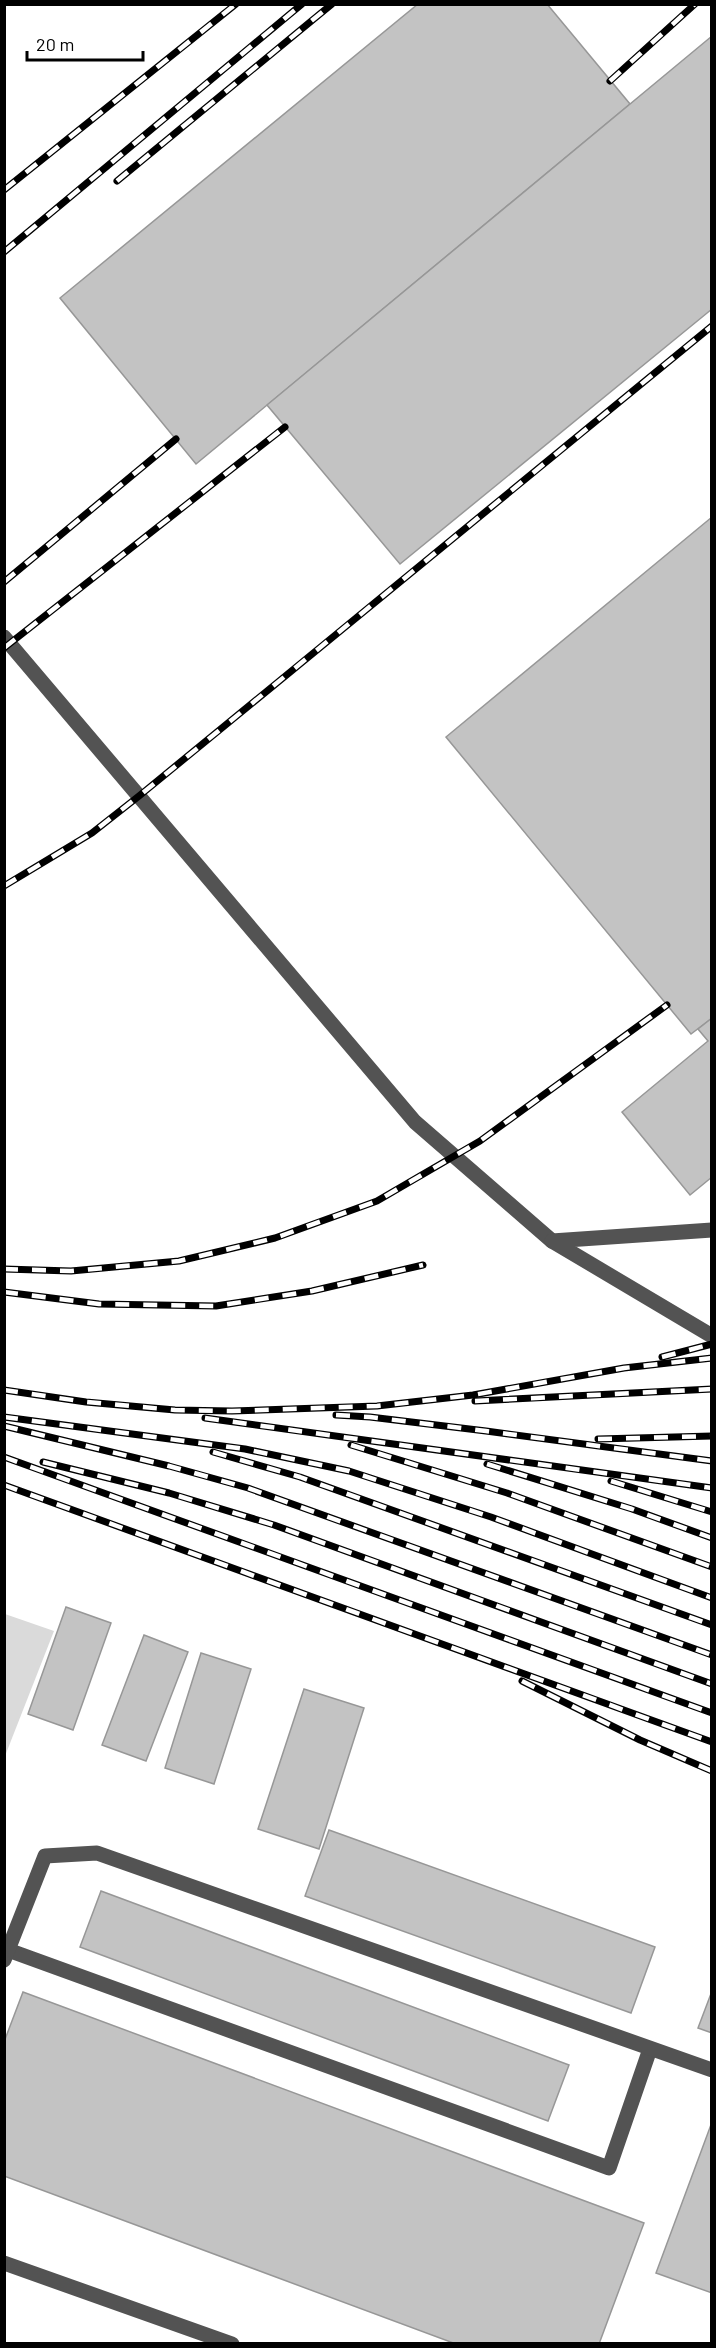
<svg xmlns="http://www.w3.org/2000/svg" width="716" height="2348" font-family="Barlow,sans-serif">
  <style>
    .green { fill: #dadada }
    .building { fill: #c3c3c3; stroke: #979797; stroke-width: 1.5 }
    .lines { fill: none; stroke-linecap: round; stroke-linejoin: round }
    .minor { stroke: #535353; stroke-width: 15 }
    .rail-casing { stroke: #000; stroke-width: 7 }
    .rail { stroke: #fff; stroke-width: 4.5; stroke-dasharray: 14; stroke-linecap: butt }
  </style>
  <rect width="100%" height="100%" fill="#fff"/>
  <!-- green -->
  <polygon class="green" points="5,1614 54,1631 5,1756 4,1614"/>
  <!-- building -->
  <g class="building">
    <polygon points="418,4 547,4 630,104 196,464 60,298"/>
    <polygon points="712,36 712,309 400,564 267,405"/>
    <polygon points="712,517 712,1018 691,1034 446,737"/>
    <polygon points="712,1018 712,1177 690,1195 622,1112 708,1041 698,1029"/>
    <polygon points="66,1607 111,1623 73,1730 28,1714"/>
    <polygon points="144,1635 188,1652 146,1761 102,1745"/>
    <polygon points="201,1653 251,1669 214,1784 165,1768"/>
    <polygon points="304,1689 364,1708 319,1849 258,1829"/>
    <polygon points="329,1830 655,1947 631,2013 305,1896"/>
    <polygon points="101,1891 569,2065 548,2121 80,1947"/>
    <polygon points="712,1991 712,2033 698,2028"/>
    <polygon points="23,1992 644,2223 599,2344 456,2344 4,2176 4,2042"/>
    <polygon points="712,2122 712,2293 656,2273"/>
  </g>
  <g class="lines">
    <!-- minor -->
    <g class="minor">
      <polyline points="4,637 415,1122 552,1241"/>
      <polyline points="712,1230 552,1241 712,1336"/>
      <polyline points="8,1950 609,2168 650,2049"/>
      <polyline points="4,1960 45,1856 97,1853 712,2070"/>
      <polyline points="4,2263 232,2344"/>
    </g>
    <!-- rail casing -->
    <g class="rail-casing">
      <g id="rail">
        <polyline points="610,81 695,4"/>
        <polyline points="117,181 332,4"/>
        <polyline points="4,190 236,4"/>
        <polyline points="4,252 302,4"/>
        <polyline points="4,582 176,439"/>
        <polyline points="4,648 285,427"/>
        <polyline points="4,886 92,833 139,796 712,326"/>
        <polyline points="4,1269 71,1271 179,1261 275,1238 377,1201 480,1141 667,1005"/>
        <polyline points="4,1292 99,1304 216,1306 312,1291 423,1265"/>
        <polyline points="662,1357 712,1344"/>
        <polyline points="4,1390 86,1402 175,1410 232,1411 377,1406 473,1395 624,1368 712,1358"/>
        <polyline points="475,1401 712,1389"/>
        <polyline points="336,1415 370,1417 486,1431 712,1461"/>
        <polyline points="4,1417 245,1449 349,1471 491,1517 712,1598"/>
        <polyline points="205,1418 712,1488"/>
        <polyline points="4,1426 169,1466 248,1488 712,1655"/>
        <polyline points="598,1439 712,1436"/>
        <polyline points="351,1445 507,1493 712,1567"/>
        <polyline points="213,1452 300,1477 712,1625"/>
        <polyline points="4,1457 712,1713"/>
        <polyline points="43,1462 169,1493 274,1525 712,1684"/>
        <polyline points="487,1464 632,1509 712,1538"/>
        <polyline points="611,1481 712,1512"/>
        <polyline points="4,1485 712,1742"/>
        <polyline points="522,1681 640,1740 712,1771"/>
      </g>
    </g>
    <!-- rail -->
    <use href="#rail" class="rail"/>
  </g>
  <!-- border -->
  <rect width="716" height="2348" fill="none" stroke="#000000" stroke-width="12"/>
  <!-- scale -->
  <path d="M27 51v9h116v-9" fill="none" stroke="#000000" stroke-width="3"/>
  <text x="36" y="51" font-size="18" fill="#000000" stroke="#ffffff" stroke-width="4.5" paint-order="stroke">20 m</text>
</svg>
